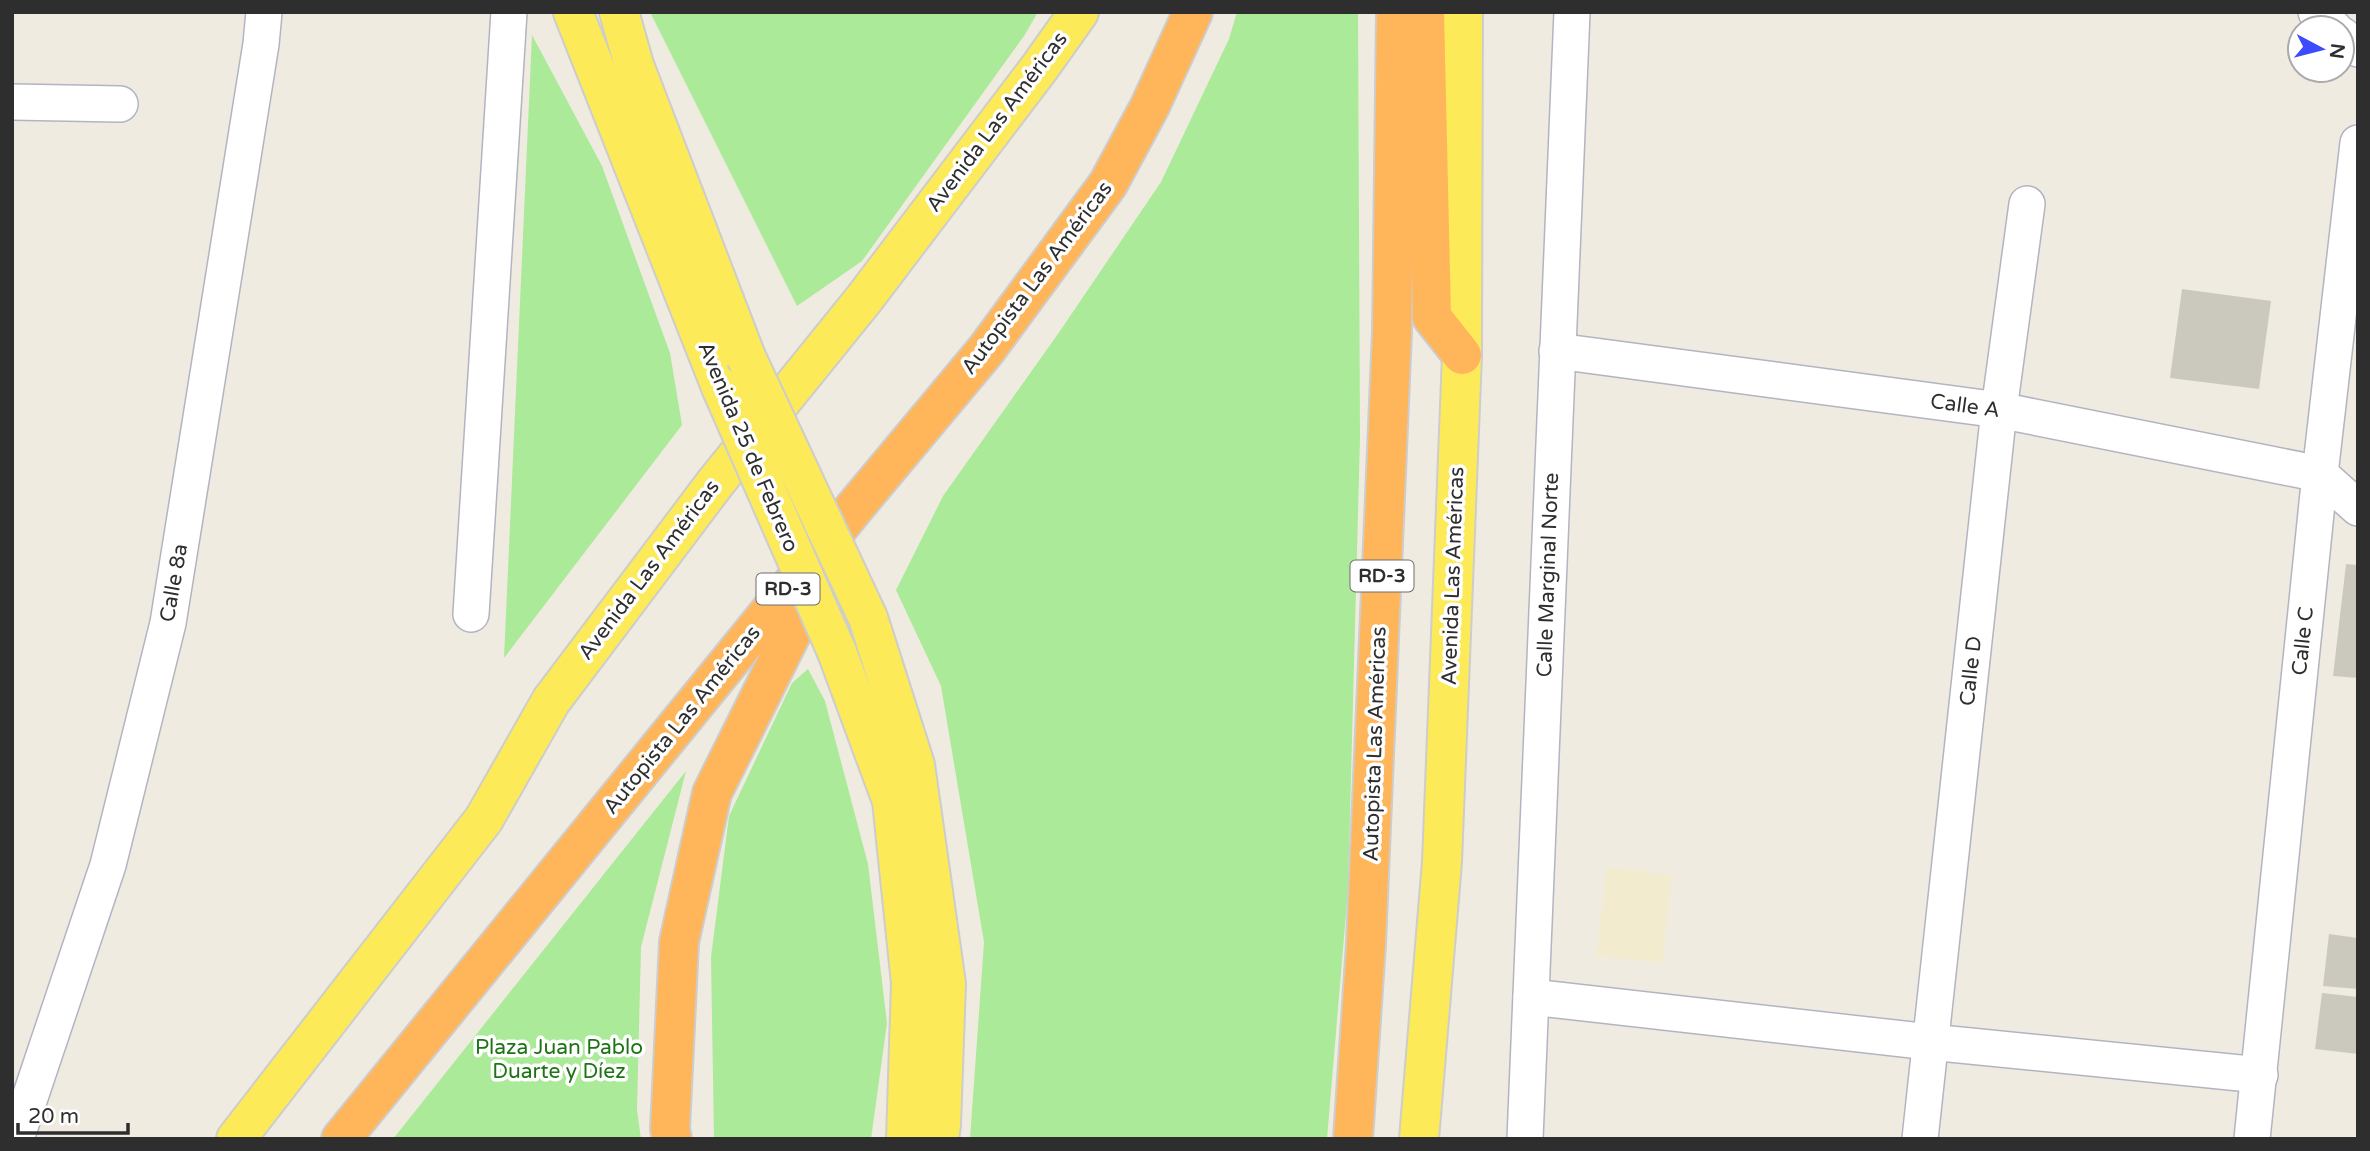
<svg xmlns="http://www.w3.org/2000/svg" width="2370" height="1151" font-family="'Varela Round',sans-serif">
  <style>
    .education { fill: #f2ebce }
    .green { fill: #aaea98 }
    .building { fill: #cbc9be }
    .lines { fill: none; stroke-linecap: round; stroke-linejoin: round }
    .minor-casing { stroke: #b3b4c2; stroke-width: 38 }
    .major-casing { stroke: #cdcdcd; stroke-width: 42 }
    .highway-casing { stroke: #cdcdcd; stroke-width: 42 }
    .minor { stroke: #fff; stroke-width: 35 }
    .major { stroke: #fdea58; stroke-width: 38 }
    .highway { stroke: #ffb65b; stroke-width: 38 }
    .major-bridge-casing { stroke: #cdcdcd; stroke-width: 42; stroke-linecap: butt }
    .major-bridge { stroke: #fdea58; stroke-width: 38 }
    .labels { text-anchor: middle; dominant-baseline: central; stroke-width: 7; stroke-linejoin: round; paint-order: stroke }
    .shield { fill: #fff; stroke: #6d6d6d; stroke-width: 2 }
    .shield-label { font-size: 19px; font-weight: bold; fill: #2e2e2e }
    .street-label { font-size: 21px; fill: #2e2e2e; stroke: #fff }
    .park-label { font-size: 21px; fill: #1d7415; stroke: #fff }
  </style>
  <rect width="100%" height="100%" fill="#f0ebe0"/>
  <!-- education -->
  <polygon class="education" points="1607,867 1672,875 1662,963 1596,956"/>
  <!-- green -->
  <g class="green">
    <polygon points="650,12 1038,12 1024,36 862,261 797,306"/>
    <polygon points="1237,12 1358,12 1360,438 1348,890 1327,1139 970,1139 984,942 941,686 896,590 943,496 1060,331 1161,182 1229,39"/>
    <polygon points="532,35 602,166 670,353 682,425 504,658"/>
    <polygon points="808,669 825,701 868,864 887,1023 871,1139 714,1139 711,957 729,816 792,683"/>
    <polygon points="686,771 641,947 637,1110 641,1139 393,1139"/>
  </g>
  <!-- building -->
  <g class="building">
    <polygon points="2182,289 2271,301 2259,389 2170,378"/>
    <polygon points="2346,564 2358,565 2358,678 2333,676"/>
    <polygon points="2329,934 2358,938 2358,989 2323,986"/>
    <polygon points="2322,993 2358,997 2358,1054 2315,1049"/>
  </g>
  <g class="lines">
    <!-- minor casing -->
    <g class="minor-casing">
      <g id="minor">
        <polyline points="2316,12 2334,28"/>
        <polyline points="2342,35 2358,49"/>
        <polyline points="12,102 120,104"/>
        <polyline points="1557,351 1999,410 2320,474 2358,508"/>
        <polyline points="471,614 509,12"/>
        <polyline points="1531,997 1930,1042 2260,1075"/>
        <polyline points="16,1139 108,865 168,623 261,44 264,12"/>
        <polyline points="1525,1139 1572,12"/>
        <polyline points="1920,1139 1999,410 2027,204"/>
        <polyline points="2252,1139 2320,474 2358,143"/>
      </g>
    </g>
    <!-- major casing -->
    <g class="major-casing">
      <g id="major">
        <polyline points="573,12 721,387"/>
        <polyline points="619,12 634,65 746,357"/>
        <polyline points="868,618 915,765 946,984 941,1125 939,1139"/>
        <polyline points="837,652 892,801 911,983 906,1139"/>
        <polyline points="236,1139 484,819 551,701 716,482 864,299 1040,67 1079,12"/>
        <polyline points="1419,1139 1442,862 1462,355 1463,12"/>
      </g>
    </g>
    <!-- highway casing -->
    <g class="highway-casing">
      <g id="highway">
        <polyline points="1425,12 1432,317 1462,355"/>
        <polyline points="341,1139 855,507 986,350 1108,184 1150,106 1193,12"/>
        <polyline points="672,1139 670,1129 679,942 712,793 822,572"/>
        <polyline points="1353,1139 1366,944 1392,332 1396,12"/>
      </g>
    </g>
    <!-- minor -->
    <use href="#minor" class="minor"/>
    <!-- major -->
    <use href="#major" class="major"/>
    <!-- highway -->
    <use href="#highway" class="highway"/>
    <!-- major-bridge casing -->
    <g class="major-bridge-casing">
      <g id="major-bridge">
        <polyline points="746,357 868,618"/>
        <polyline points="721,387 837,652"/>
      </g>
    </g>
    <!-- major-bridge -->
    <use href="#major-bridge" class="major-bridge"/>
  </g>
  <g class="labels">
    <!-- shield labels -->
    <g class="shield">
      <rect x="1350.5" y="560.5" width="63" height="31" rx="5"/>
      <rect x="756.5" y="573.5" width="63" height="31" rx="5"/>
    </g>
    <g class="shield-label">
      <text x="1382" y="576">RD-3</text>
      <text x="788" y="589">RD-3</text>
    </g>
    <!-- street labels -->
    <g class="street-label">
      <text transform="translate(997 122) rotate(-53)">Avenida Las Américas</text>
      <text transform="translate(1037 278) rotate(-53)">Autopista Las Américas</text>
      <text transform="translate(1965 406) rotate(8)">Calle A</text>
      <text transform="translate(748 447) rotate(67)">Avenida 25 de Febrero</text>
      <text transform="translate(649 570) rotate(-53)">Avenida Las Américas</text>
      <text transform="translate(1548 575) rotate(-88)">Calle Marginal Norte</text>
      <text transform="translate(1453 576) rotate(-88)">Avenida Las Américas</text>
      <text transform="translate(174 583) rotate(-80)">Calle 8a</text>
      <text transform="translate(2303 641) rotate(-84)">Calle C</text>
      <text transform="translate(1971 671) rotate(-84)">Calle D</text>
      <text transform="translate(682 720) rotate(-51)">Autopista Las Américas</text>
      <text transform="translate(1375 744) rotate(-88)">Autopista Las Américas</text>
    </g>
    <!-- park labels -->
    <g class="park-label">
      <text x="559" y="1047">Plaza Juan Pablo<tspan x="559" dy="24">Duarte y Díez</tspan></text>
    </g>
  </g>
  <!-- border -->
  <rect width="2370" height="1151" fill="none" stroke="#2e2e2e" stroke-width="28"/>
  <!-- north arrow -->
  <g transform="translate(2321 49) rotate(97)"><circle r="33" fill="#ffffff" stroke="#ababab" stroke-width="2"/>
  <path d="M0-5L12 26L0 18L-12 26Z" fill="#3d4bff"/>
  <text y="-10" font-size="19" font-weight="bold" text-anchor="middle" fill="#2e2e2e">N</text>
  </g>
  <!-- scale -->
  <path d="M18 1123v10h110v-10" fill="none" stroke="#2e2e2e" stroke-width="3.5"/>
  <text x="28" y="1123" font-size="21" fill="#2e2e2e" stroke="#ffffff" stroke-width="5" paint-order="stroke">20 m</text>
</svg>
